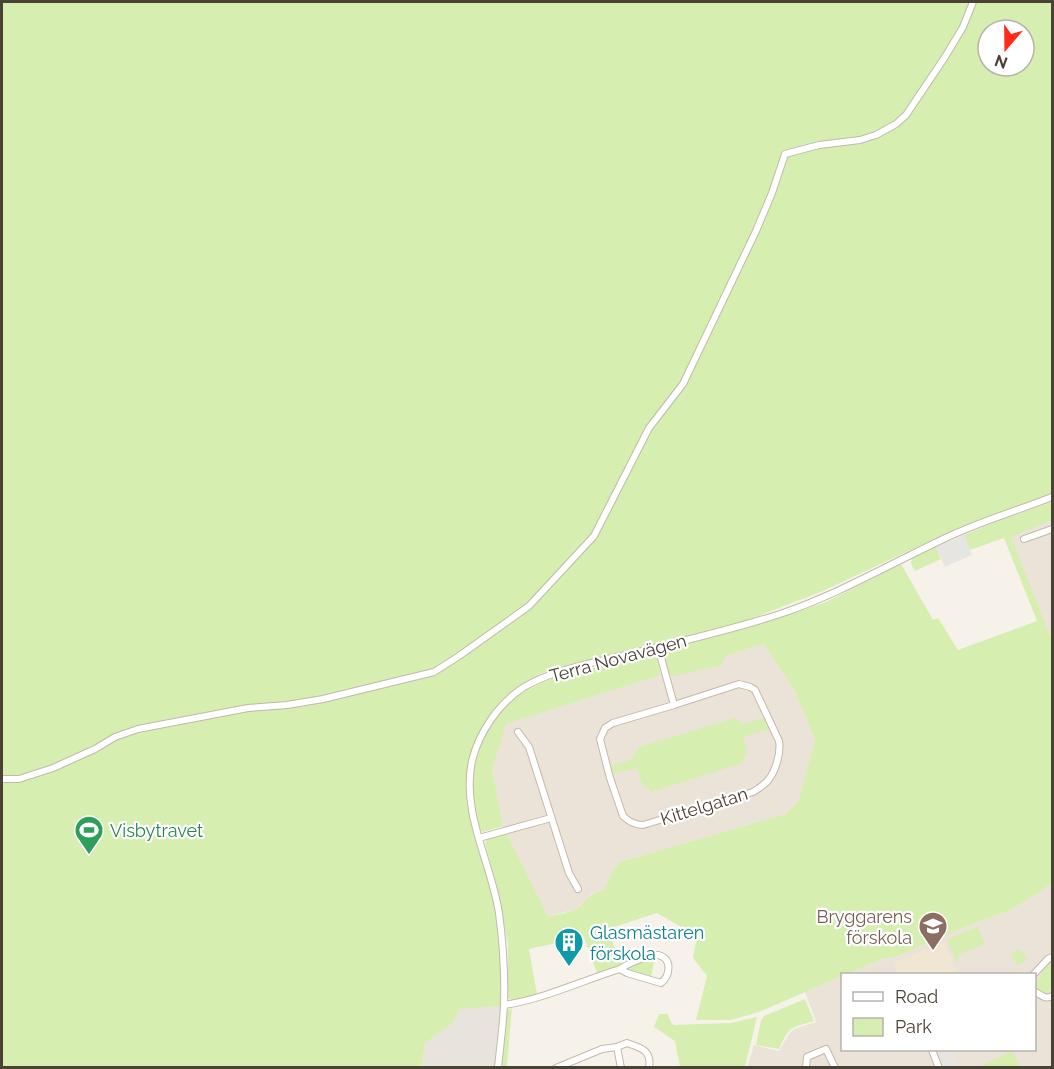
<svg xmlns="http://www.w3.org/2000/svg" width="1054" height="1069" font-family="Raleway,sans-serif">
  <style>
    .residential { fill: #ebe3d7 }
    .industrial { fill: #e9e3de }
    .education { fill: #f1e6d2 }
    .green { fill: #d6eeaf; fill-rule: evenodd }
    .parking { fill: #e7e5e1 }
    .lines { fill: none; stroke-linecap: round; stroke-linejoin: round }
    .minor-casing { stroke: #c3b9ab; stroke-width: 8 }
    .minor { stroke: #fff; stroke-width: 6 }
    .labels { text-anchor: middle; dominant-baseline: central; stroke-width: 4.5; stroke-linejoin: round; paint-order: stroke }
    .street-label { font-size: 18px; fill: #4b4237; stroke: #fff }
    .leisure-label { font-size: 18px; fill: #27864d; stroke: #fff; text-anchor: start }
    .education-label { font-size: 18px; fill: #785e54; stroke: #fff; text-anchor: end }
    .culture-label { font-size: 18px; fill: #0d838f; stroke: #fff; text-anchor: start }
  </style>
  <rect width="100%" height="100%" fill="#f6f2ea"/>
  <!-- residential -->
  <g class="residential">
    <polygon points="1052,520 1052,640 1010,536"/>
    <polygon points="764,644 795,692 815,740 798,803 785,814 620,862 611,874 604,890 591,894 587,900 576,909 547,917 503,826 492,770 505,724 661,675 670,677 725,656"/>
    <polygon points="1052,882 1052,1067 747,1068 754,1045 779,1051 789,1034 794,1029 816,1022 805,992 842,976 842,1050 1034,1050 1034,974 847,974 882,959 895,957 977,922 1009,911 1040,892"/>
  </g>
  <!-- industrial -->
  <polygon class="industrial" points="501,1006 496,1067 422,1068 425,1043 452,1024 459,1008"/>
  <!-- education -->
  <polygon class="education" points="944,942 958,974 898,974 893,963"/>
  <!-- green -->
  <g class="green">
    <path d="M 2,2 L 1052,2 L 1052,493 L 951,531 L 823,591 L 737,624 L 567,665 C 559,667 552,669 545,672 C 493,692 459,749 467,804 C 472,836 486,865 493,896 C 496,911 500,932 501,946 C 502,966 501,986 501,1006 L 459,1009 L 452,1024 L 425,1043 L 422,1067 L 2,1068 ZM 988,30 L 1024,30 L 1024,66 L 988,66 Z"/>
    <path d="M 1052,502 L 1052,520 L 1011,537 L 1052,640 L 1052,882 L 1040,892 L 1009,911 L 977,922 L 895,957 L 882,959 L 847,974 L 842,974 L 842,976 L 759,1012 L 731,1020 L 696,1020 L 707,976 L 693,958 L 697,936 L 657,913 L 608,929 L 621,965 L 597,973 L 584,937 L 529,949 L 537,995 C 528,998 517,1004 508,998 L 508,944 L 496,883 L 485,844 L 487,838 L 506,832 L 548,917 C 557,914 568,913 576,909 C 589,901 586,894 604,890 L 611,874 L 620,862 L 785,814 L 798,802 L 815,740 L 795,692 L 764,644 L 725,656 L 722,665 L 670,677 L 664,658 L 664,652 L 668,648 L 747,628 L 826,602 L 901,564 L 933,620 L 938,618 L 958,650 L 1037,621 L 1004,538 L 970,550 L 964,535 L 998,521 Z"/>
    <polygon points="936,547 941,559 915,571 911,564 912,558"/>
    <path d="M 650,654 L 657,658 L 661,675 L 506,724 L 492,770 L 503,826 L 483,832 L 479,829 C 476,819 472,807 472,797 C 471,763 485,723 512,700 C 523,691 539,684 553,678 Z"/>
    <polygon points="735,718 743,724 764,718 769,729 743,737 747,750 742,763 652,792 642,784 637,768 613,774 611,766 633,759 633,756 639,747"/>
    <polygon points="977,927 985,944 960,954 957,962 947,940"/>
    <polygon points="1019,949 1027,958 1022,963 1017,965 1011,954"/>
    <polygon points="652,958 654,961 651,977 628,971 627,969 630,967"/>
    <polygon points="1051,961 1052,961 1052,987 1048,992 1051,995 1044,994 1035,987 1034,980 1037,982 1047,963"/>
    <path d="M 805,999 L 814,1021 C 791,1028 789,1026 779,1049 L 756,1045 L 761,1021 L 764,1016 Z"/>
    <polygon points="512,1008 507,1067 502,1068 506,1015 508,1010"/>
    <polygon points="659,1014 668,1014 671,1023 674,1025 731,1023 757,1017 745,1067 680,1067 675,1041 654,1027"/>
    <polygon points="1012,1051 1020,1067 979,1067"/>
  </g>
  <!-- parking -->
  <g class="parking">
    <polygon points="964,535 972,555 945,567 936,547"/>
    <polygon points="936,1050 952,1050 960,1067 939,1067 932,1051"/>
  </g>
  <g class="lines">
    <!-- minor casing -->
    <g class="minor-casing">
      <g id="minor">
        <polyline points="1024,539 1052,529"/>
        <path d="M 658,647 L 674,705 L 613,723 L 605,728 L 600,739 L 610,778 L 623,816 C 628,821 635,825 643,825 L 753,792 C 759,788 765,785 769,779 C 776,770 781,752 779,741 L 755,690 L 750,687 L 739,684 L 674,705"/>
        <polyline points="518,732 529,747 569,873 578,889"/>
        <polyline points="2,779 19,779 53,768 95,749 115,737 138,729 248,708 287,705 323,699 434,672 459,656 529,606 594,536 649,428 683,384 756,231 772,193 785,154 819,145 860,140 876,135 896,124 906,115 945,57 963,27 973,2"/>
        <polyline points="479,838 551,818"/>
        <polyline points="1034,974 1048,959 1052,957"/>
        <path d="M 1034,991 C 1041,995 1045,1000 1052,996"/>
        <path d="M 504,1005 C 544,999 581,981 620,969 L 627,973 L 661,983 C 670,976 673,958 658,955 C 650,954 627,964 620,969"/>
        <polyline points="617,1047 621,1068"/>
        <polyline points="932,1050 939,1068"/>
        <path d="M 498,1068 C 500,1047 503,1026 504,1005 C 505,974 503,943 499,913 C 491,862 461,813 472,761 C 479,732 499,703 524,687 C 553,670 588,664 621,656 C 674,643 728,631 780,614 C 840,594 895,561 952,535 C 985,520 1019,510 1052,497"/>
        <path d="M 556,1068 L 602,1049 L 617,1047 L 627,1043 C 641,1048 652,1050 649,1068"/>
        <polyline points="806,1068 807,1057 826,1049 835,1068"/>
      </g>
    </g>
    <!-- minor -->
    <use href="#minor" class="minor"/>
  </g>
  <!-- icons -->
  <defs>
    <g id="stadium-pin" transform="scale(1.5)"><path d="M0 17L-7.5 6A9.5 9.5 0 1 1 7.5 6Z" fill="#2e9e5b" stroke="#fff"/><path d="M0-5a6.5 5 0 1 0 0 10a6.5 5 0 1 0 0-10ZM-3.5-1.8h7v3.6h-7Z" fill="#fff"/></g>
    <g id="school-pin" transform="scale(1.5)"><path d="M0 17L-7.5 6A9.5 9.5 0 1 1 7.5 6Z" fill="#8d6e63" stroke="#fff"/><path d="M0-5L7-2L0 1L-7-2ZM-4 1L0 2.5L4 1V4Q0 6-4 4Z" fill="#fff"/></g>
    <g id="building-pin" transform="scale(1.5)"><path d="M0 17L-7.5 6A9.5 9.5 0 1 1 7.5 6Z" fill="#0f9aa8" stroke="#fff"/><path d="M-4-6H4V6H1V3H-1V6H-4ZM-2.5-4.3h1.7v1.8h-1.7ZM.8-4.3h1.7v1.8H.8ZM-2.5-1h1.7V.8h-1.7ZM.8-1h1.7V.8H.8Z" fill="#fff"/></g>
  </defs>
  <g fill-rule="evenodd">
    <use href="#stadium-pin" x="89" y="830"/>
    <use href="#school-pin" x="933" y="926"/>
    <use href="#building-pin" x="569" y="942"/>
  </g>
  <g class="labels">
    <!-- street labels -->
    <g class="street-label">
      <text transform="translate(618 658) rotate(-15)">Terra Novavägen</text>
      <text transform="translate(704 806) rotate(-17)">Kittelgatan</text>
    </g>
    <!-- leisure labels -->
    <g class="leisure-label">
      <text x="110" y="830">Visbytravet</text>
    </g>
    <!-- education labels -->
    <g class="education-label">
      <text x="912" y="916">Bryggarens<tspan x="912" dy="21">förskola</tspan></text>
    </g>
    <!-- culture labels -->
    <g class="culture-label">
      <text x="590" y="932">Glasmästaren<tspan x="590" dy="21">förskola</tspan></text>
    </g>
  </g>
  <!-- border -->
  <rect width="1054" height="1069" fill="none" stroke="#4b4237" stroke-width="6"/>
  <!-- legend -->
  <rect x="841" y="973" width="195" height="78" fill="#ffffff" stroke="#b7b3af" stroke-width="1.5"/>
  <rect x="853" y="992" width="30" height="9" fill="#ffffff" stroke="#b7b3af" stroke-width="1.5"/>
  <text x="895" y="1003" font-size="18" fill="#4b4237">Road</text>
  <rect x="853" y="1018" width="30" height="18" fill="#d6eeaf" stroke="#b7b3af" stroke-width="1.5"/>
  <text x="895" y="1033" font-size="18" fill="#4b4237">Park</text>
  <!-- north arrow -->
  <g transform="translate(1006 48) rotate(200)"><circle r="28" fill="#ffffff" stroke="#b7b3af" stroke-width="1.5"/>
  <path d="M0-4.5L10 22L0 15L-10 22Z" fill="#ff2b18"/>
  <text y="-9" font-size="16" font-weight="bold" text-anchor="middle" fill="#4b4237">N</text>
  </g>
</svg>
